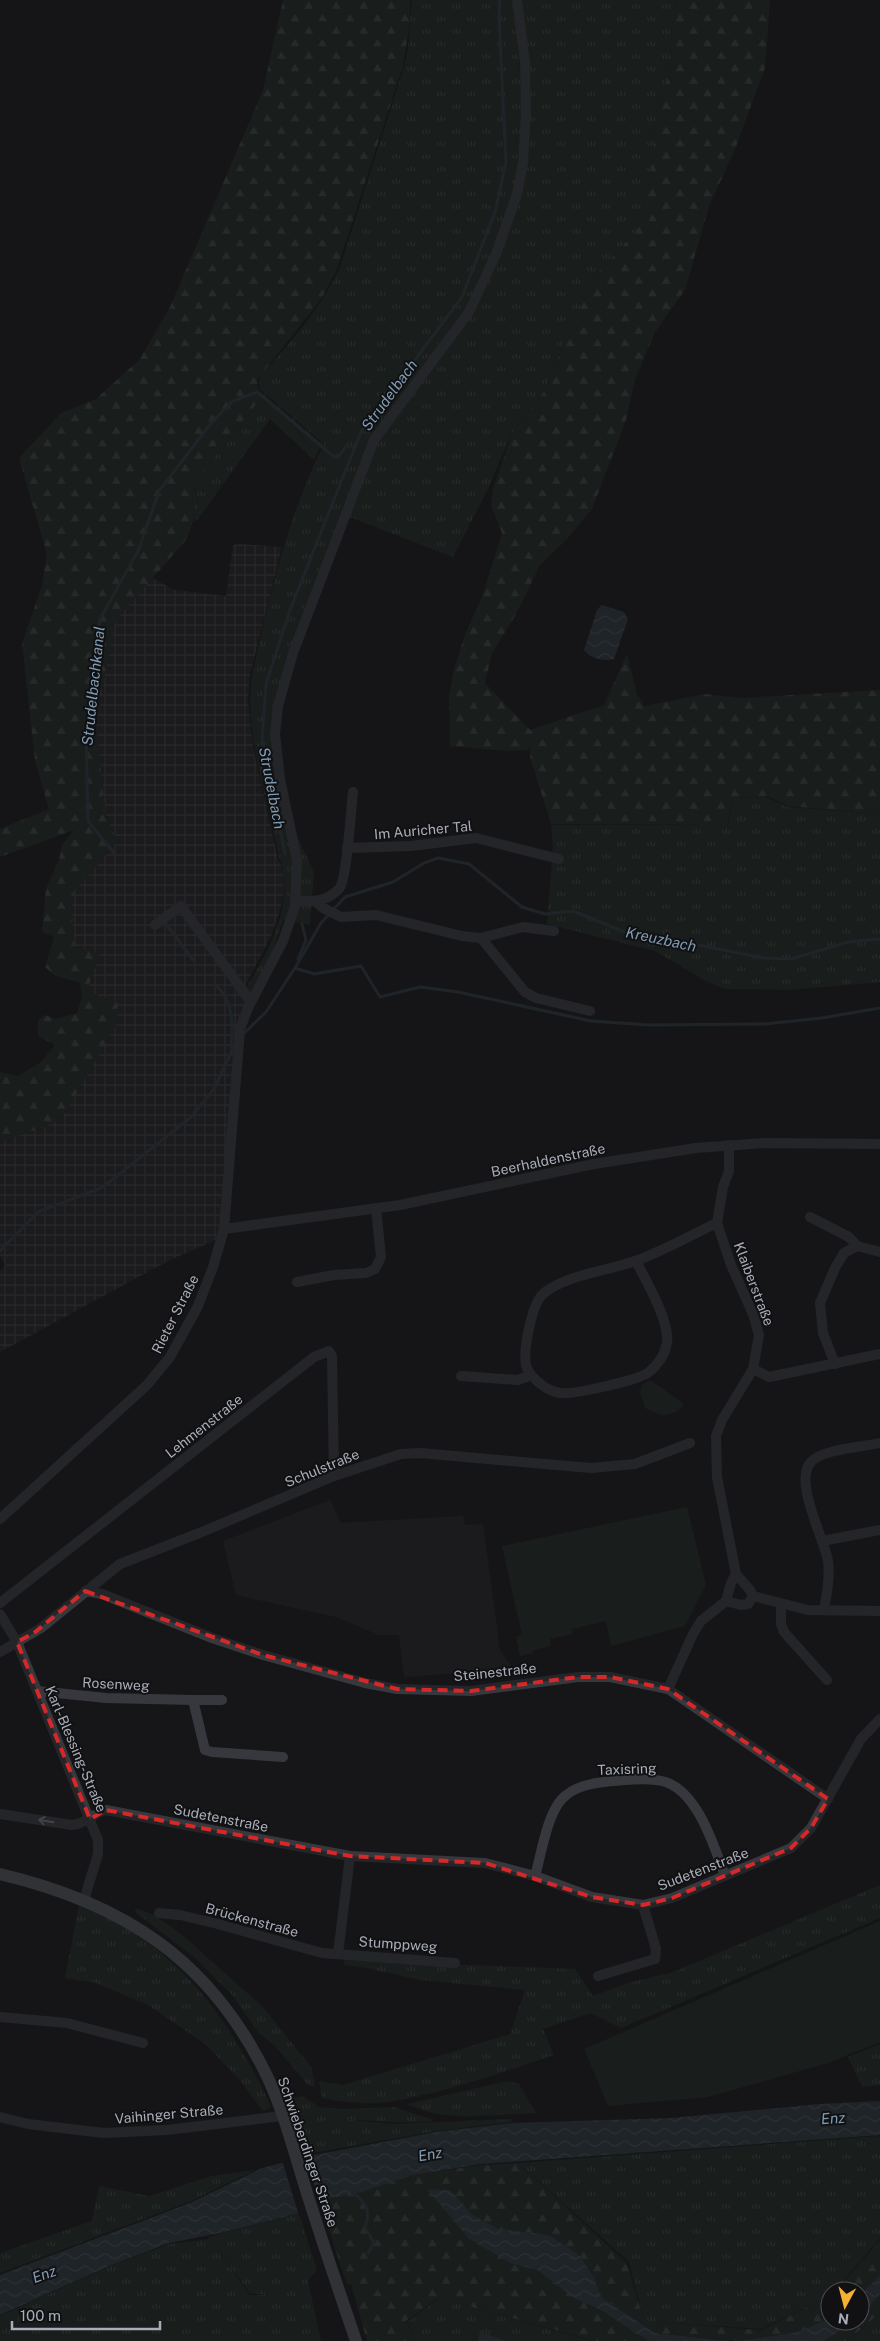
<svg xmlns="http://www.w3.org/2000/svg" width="880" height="2341" font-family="'Public Sans',sans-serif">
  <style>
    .built { fill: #222225 }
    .industrial { fill: url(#industrial-grid) }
    .grass { fill: url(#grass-tufts); fill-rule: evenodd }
    .forest { fill: url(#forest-firs) }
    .green { fill: #1e261f }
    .water { fill: url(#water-waves) }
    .pier { fill: #161618 }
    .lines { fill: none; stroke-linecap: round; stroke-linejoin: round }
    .stream { stroke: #2c353c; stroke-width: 3 }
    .minor { stroke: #37383d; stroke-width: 10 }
    .major { stroke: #53555c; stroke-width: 12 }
    .oneway { stroke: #757881 }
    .marked { fill: none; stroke: #d62828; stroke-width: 4; stroke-dasharray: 10 6; stroke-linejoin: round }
    .labels { text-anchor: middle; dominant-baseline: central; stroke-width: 4; stroke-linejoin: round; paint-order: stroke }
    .street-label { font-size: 14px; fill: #a8adb8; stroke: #111113 }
    .water-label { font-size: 15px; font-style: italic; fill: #7f9bb3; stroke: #111113 }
  </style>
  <defs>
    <pattern id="industrial-grid" width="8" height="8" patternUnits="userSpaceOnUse" patternTransform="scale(1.25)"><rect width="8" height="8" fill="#222225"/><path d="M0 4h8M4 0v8" fill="none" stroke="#3f3f43"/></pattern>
    <pattern id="grass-tufts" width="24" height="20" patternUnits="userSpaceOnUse" patternTransform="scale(1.25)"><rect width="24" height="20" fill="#1e261f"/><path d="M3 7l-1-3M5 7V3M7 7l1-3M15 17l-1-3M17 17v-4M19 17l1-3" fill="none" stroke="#3c433d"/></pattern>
    <pattern id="forest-firs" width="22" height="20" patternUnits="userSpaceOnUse" patternTransform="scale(1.25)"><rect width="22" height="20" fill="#1e261f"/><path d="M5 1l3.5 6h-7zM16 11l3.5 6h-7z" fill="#3c433d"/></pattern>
    <pattern id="water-waves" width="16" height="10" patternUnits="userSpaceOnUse" patternTransform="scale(1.25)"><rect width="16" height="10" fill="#2c353c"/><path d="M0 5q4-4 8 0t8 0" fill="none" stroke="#485056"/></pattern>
  </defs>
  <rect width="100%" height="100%" fill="#161618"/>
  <!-- built -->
  <polygon class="built" points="330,1500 341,1523 463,1516 465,1525 483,1524 500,1650 513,1669 404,1677 399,1635 379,1635 336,1617 236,1595 223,1541"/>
  <!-- industrial -->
  <polygon class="industrial" points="240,544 282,547 250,675 248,699 253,747 277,855 283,871 284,891 280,911 271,936 242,992 247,1001 236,1027 220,1238 168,1261 0,1352 0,1271 5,1265 0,1256 0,1141 46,1127 118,1003 87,991 100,953 75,947 71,903 75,890 118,841 106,819 96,724 115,621 151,577 174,590 226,596 233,545"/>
  <!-- grass -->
  <g class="grass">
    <path d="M 412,0 L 512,0 C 526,101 530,179 483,274 C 477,286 472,299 465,311 C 433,360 392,401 364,453 L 299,624 L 274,705 L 291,824 L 314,872 L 310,925 L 283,920 L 273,951 L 250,994 L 245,989 C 270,949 296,903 279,856 C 268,805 252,754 250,702 C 250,678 257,654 262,631 C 277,567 294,503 324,444 L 261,390 L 258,383 L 261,375 C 291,342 319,310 339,270 L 404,67 L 408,49 Z"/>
    <polygon points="519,0 677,0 672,26 669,73 658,109 647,194 637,231 599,271 574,321 543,393 512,433 488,489 453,557 347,516 377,441 445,353 506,240 520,195 526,163"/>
    <path d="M 261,398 L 294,426 L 305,441 L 317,453 L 314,460 L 270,419 L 198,519 L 193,522 C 195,514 199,506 197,497 C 195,490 194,489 195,481 Z"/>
    <polygon points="766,797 788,807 880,814 880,982 790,990 724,989 706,981 655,951 547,924 553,847 551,825 728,825 733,798"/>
    <path d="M 880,1885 L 880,1918 L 621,2028 L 591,2013 L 543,2029 L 554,2055 C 500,2073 444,2093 388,2102 C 366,2105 343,2102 322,2098 L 319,2081 L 343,2085 L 510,2034 L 525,1990 L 420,1980 L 367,1968 L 344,1965 L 345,1957 L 415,1963 L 575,1969 L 593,1996 L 628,1983 L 673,1972 Z"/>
    <path d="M 79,1905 C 175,1942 228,2016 271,2106 L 270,2108 L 263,2111 L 239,2079 L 204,2043 L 148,2005 L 96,1983 L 65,1978 Z"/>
    <polygon points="136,1908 154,1915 181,1934 262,2006 312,2068 315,2087 308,2085 275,2046 258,2032 232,1995 194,1957 135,1912"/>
    <polygon points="880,2044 880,2085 862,2087 848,2057"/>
    <path d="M 508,2081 L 519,2084 L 536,2113 C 493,2114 447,2124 407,2104 Z"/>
    <polygon points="303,2096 319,2107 341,2109 394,2107 434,2120 430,2122 392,2122 343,2119 392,2124 512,2119 513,2122 436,2131 312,2153 302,2146 295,2123 301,2116 316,2119 300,2115 294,2121 290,2103 293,2098"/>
    <polygon points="880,2136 880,2238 835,2291 830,2291 830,2296 761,2329 644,2321 629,2262 518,2163"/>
    <polygon points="255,2170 191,2201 0,2273 0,2253 92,2221 99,2186 150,2196 211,2176"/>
    <path d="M 299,2213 L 317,2270 L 308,2281 L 321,2341 L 0,2341 L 0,2316 L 110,2266 L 170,2244 L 209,2239 L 208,2237 ZM 214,2245 L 250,2293 L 270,2295 L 250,2295 Z"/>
    <polygon points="440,2298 592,2341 416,2341 407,2322"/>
    <polygon points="880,2313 880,2341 848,2341"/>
  </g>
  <!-- forest -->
  <g class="forest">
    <polygon points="283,0 410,0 410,22 403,66 337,269 322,298 258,379 257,385 260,391 322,444 317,453 313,450 294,426 261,398 195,481 194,490 197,497 197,509 187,539 115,621 96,724 106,819 118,841 75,890 71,903 75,947 100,953 87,991 118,1003 117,1024 64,1115 46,1127 0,1141 0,1072 18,1076 41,1062 55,1045 38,1036 38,1020 45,1015 56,1019 77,1013 82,997 80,983 54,975 45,967 54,937 42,932 46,888 59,860 62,845 74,830 0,857 0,829 49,809 35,761 22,643 42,586 47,554 19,458 61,413 96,399 140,359 170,307 263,90"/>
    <polygon points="677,0 770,0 765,68 734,152 709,206 685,290 655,332 635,380 626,420 592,509 567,539 540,565 515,616 492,653 485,683 530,730 604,705 627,654 637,694 644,706 705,694 740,698 880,690 880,814 788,806 767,796 733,798 727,825 551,824 530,757 530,744 529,750 505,751 450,746 449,695 455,665 466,632 482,597 502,533 491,505 493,489 512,433 543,393 574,321 599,271 637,231 647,194 658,109 669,73 672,26"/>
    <polygon points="518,2163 627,2263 644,2321 761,2330 830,2296 830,2318 798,2332 739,2341 655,2333 601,2297 594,2278 549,2235 499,2229 473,2215 450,2190 428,2189 469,2239 510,2263 537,2270 574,2298 603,2311 635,2333 650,2341 595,2341 439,2298 406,2321 416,2341 367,2341 351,2284 347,2285 319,2200 355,2194 414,2175 480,2165"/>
    <polygon points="880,2240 880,2275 860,2295 860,2291 836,2291"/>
    <polygon points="880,2294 880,2313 847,2341 824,2341 855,2321 860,2321 860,2318"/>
  </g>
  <!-- green -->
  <g class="green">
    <polygon points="650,1380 684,1404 678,1411 664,1416 645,1408 640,1392 642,1385"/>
    <polygon points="687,1507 706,1585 685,1626 611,1646 606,1621 572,1629 573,1634 550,1639 551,1646 533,1650 533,1653 520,1656 516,1637 522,1635 502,1546"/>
    <polygon points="880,1921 880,2042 828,2063 708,2097 608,2106 584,2049"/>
  </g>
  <!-- water -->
  <g class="water">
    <path d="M 602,605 L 624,612 L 628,619 L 614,659 C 604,662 590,658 584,650 L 597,610 Z"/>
    <polygon points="880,2101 880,2135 480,2164 414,2175 355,2194 319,2200 299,2213 225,2232 169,2243 109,2266 0,2315 0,2275 190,2203 262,2168 304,2157 436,2132 513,2123 672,2118 820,2104"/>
    <polygon points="427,2189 450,2190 473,2215 499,2229 549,2235 580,2256 594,2278 601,2297 655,2333 730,2341 650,2341 635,2333 603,2311 574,2298 537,2270 510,2263 469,2239"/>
    <polygon points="880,2275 880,2294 860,2318 860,2295"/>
    <polygon points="830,2318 830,2321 855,2321 824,2341 739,2341 798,2332"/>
    <polygon points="480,2331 505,2341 478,2341"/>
  </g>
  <!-- pier -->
  <polygon class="pier" points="305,2155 320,2202 299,2216 282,2160"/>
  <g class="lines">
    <!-- stream -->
    <g class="stream">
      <polyline points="114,853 88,821 86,729 100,619 139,549 159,491 212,422 233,401 257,392 333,456 340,455 346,446 355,447"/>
      <polyline points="285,854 262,739 266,684 290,610 361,432 462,297 495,212 506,162 499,18 500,0"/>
      <polyline points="166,924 193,960"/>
      <polyline points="880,939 848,942 791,959 764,958 693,944 632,935 573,911 545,914 522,907 469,864 438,858 424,863 393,882 345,897 321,923 295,968 314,974 361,966 380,997 420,987 458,992 591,1021 649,1025 765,1024 822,1018 880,1008"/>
      <polyline points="298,959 306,940 302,924"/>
      <path d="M 215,984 C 234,1002 233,1024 231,1048"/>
      <polyline points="242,1035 266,1012 295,968"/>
      <polyline points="0,1251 38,1212 103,1187 191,1117 214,1089 235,1044"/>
      <path d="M 355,2194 C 367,2205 371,2211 365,2227 L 374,2243 L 368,2253"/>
    </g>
    <!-- minor -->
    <g class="minor">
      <polyline points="347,848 411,846 476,838 559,859"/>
      <path d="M 296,901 C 312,902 326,902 339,889 C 347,880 351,808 353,792"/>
      <polyline points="317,903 323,908 341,917 376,915 462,936 481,938 523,927 554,931"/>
      <polyline points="155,925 181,906 251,1002"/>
      <polyline points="481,938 525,992 536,998 590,1011"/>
      <polyline points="810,1217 849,1237 857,1246"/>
      <polyline points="224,1229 400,1205 594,1164 696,1148 765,1143 880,1144"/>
      <polyline points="297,1282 334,1275 366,1273 375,1269 381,1257 376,1208"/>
      <polyline points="835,1364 823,1333 820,1303 835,1268 844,1253 857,1246 880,1252"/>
      <polyline points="753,1369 769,1377 880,1354"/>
      <path d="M 531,1375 C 539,1384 548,1391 560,1393 C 572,1395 640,1380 649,1372 C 658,1365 665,1354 667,1343 C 670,1321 646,1281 636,1261"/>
      <path d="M 461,1376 L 518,1380 L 531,1375 C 529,1372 527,1369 526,1365 C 523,1350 532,1302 544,1293 C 568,1274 609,1271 638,1260 C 665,1250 691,1235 717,1223"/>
      <polyline points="0,1519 147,1385 170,1357 198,1306 213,1267 224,1229 240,1029 248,1008 283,941 295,906 297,860 280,779 275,734 278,706 293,653 374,440 469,312 496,254 517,194 523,162 526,115 525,63 517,0"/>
      <polyline points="822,1541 880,1530"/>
      <polyline points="736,1574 750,1590 753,1596 808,1610 880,1611"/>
      <polyline points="85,1591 102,1594 212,1638 263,1655 365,1683 397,1689 471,1691 578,1677 610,1677 668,1689 828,1799"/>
      <polyline points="726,1601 741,1605 748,1604 753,1596"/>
      <polyline points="0,1603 314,1357 329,1351 332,1356 334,1476"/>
      <polyline points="781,1604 781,1624 784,1632 827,1680"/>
      <path d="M 824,1610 C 827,1593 830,1577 828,1561 C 824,1538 793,1481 811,1462 C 822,1449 863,1447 880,1443"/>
      <polyline points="0,1614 17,1642 98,1840 98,1854 84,1900"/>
      <polyline points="0,1652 41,1628 120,1564 202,1532 334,1476 401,1454 420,1453 591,1468 635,1464 690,1443"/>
      <polyline points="668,1689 693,1634 701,1621 726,1601 731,1583 736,1574 717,1477 716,1436 722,1420 753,1369 759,1335 753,1314 731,1265 717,1223 723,1187 729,1171 729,1145"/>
      <polyline points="37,1691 106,1698 193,1700 205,1750 212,1752 283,1757"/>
      <polyline points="193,1700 222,1700"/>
      <path d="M 0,1814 L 72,1825 C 86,1824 93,1813 106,1810 L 350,1856 L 485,1863 L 535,1876 L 592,1897 L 643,1905 L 672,1898 L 791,1848 L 811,1828 L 861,1739 L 880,1719"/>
      <path d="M 535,1876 C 541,1855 547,1816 561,1800 C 574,1785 594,1783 613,1781 C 628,1780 646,1777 662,1781 C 697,1789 714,1846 725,1876"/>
      <polyline points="159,1913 180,1915 214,1923 322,1953 455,1963"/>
      <polyline points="338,1954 350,1856"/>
      <polyline points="598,1976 655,1959 656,1949 643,1905"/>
      <polyline points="0,2017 67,2023 143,2043"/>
      <polyline points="0,2117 28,2124 104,2133 167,2130 282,2116"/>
    </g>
    <!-- major -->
    <path class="major" d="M 0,1874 C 123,1903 210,1959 267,2076 C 284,2112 294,2152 306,2190 C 322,2241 339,2291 356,2341"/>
  </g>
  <!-- one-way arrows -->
  <defs><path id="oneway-shaft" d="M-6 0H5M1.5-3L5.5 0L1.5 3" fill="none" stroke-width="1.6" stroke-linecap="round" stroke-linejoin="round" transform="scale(1.25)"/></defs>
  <use class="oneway" href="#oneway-shaft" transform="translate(46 1821) rotate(-171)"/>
  <!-- marked area -->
  <path d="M0 0H880V2341H0ZM 85,1591 L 263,1655 L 397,1689 L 471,1691 L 578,1677 L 610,1677 L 668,1689 L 828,1799 L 811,1828 L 791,1848 L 672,1898 L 643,1905 L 592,1897 L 485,1863 L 350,1856 L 106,1810 L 90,1819 L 17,1642 L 34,1633 Z" fill="#161618" fill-opacity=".55" fill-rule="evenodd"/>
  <path class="marked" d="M 85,1591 L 263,1655 L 397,1689 L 471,1691 L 578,1677 L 610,1677 L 668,1689 L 828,1799 L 811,1828 L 791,1848 L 672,1898 L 643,1905 L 592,1897 L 485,1863 L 350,1856 L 106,1810 L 90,1819 L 17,1642 L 34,1633 Z"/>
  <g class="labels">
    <!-- street labels -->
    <g class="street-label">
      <text transform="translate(423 830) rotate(-5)">Im Auricher Tal</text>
      <text transform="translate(548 1160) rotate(-12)">Beerhaldenstraße</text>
      <text transform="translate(754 1284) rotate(69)">Klaiberstraße</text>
      <text transform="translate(175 1314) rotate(-63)">Rieter Straße</text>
      <text transform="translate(204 1426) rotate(-38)">Lehmenstraße</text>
      <text transform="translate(322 1468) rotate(-22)">Schulstraße</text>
      <text transform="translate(495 1672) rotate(-6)">Steinestraße</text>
      <text transform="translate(116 1684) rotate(3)">Rosenweg</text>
      <text transform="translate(76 1749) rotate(67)">Karl-Blessing-Straße</text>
      <text transform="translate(627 1769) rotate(-2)">Taxisring</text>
      <text transform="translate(221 1818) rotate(11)">Sudetenstraße</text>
      <text transform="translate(703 1869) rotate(-21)">Sudetenstraße</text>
      <text transform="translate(252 1920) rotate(15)">Brückenstraße</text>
      <text transform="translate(398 1944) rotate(4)">Stumppweg</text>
      <text transform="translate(169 2114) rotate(-5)">Vaihinger Straße</text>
      <text transform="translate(308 2152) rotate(71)">Schwieberdinger Straße</text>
    </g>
    <!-- water labels -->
    <g class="water-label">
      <text transform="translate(389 395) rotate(-54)">Strudelbach</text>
      <text transform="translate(93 686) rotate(-84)">Strudelbachkanal</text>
      <text transform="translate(272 788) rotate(79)">Strudelbach</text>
      <text transform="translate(661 939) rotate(12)">Kreuzbach</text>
      <text transform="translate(833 2118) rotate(-4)">Enz</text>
      <text transform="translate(430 2154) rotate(-10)">Enz</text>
      <text transform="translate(44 2274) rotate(-20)">Enz</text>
    </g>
  </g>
  <!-- north arrow -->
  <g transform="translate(845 2306) rotate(187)"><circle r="24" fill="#111113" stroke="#4d4f55"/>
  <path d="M0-4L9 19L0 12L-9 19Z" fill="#f2b134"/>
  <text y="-8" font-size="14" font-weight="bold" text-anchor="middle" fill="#a8adb8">N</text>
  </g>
  <!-- scale -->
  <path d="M12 2321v8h148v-8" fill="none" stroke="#a8adb8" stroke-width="2.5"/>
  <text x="20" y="2321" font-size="15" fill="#a8adb8" stroke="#111113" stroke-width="4" paint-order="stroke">100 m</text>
</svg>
